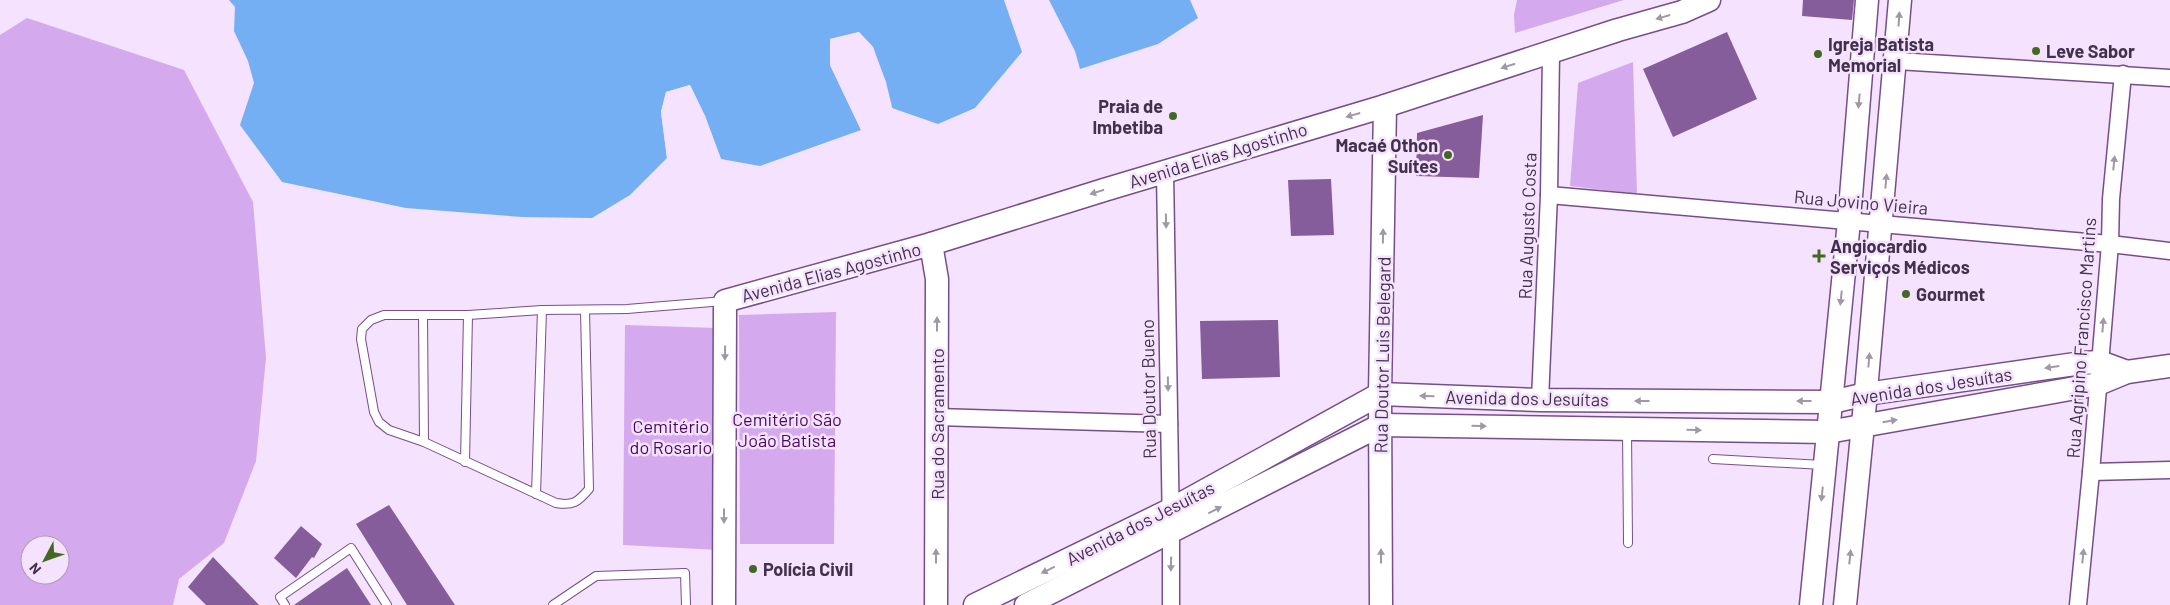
<svg xmlns="http://www.w3.org/2000/svg" width="2170" height="605" font-family="Barlow,sans-serif">
  <style>
    .green { fill: #d5a9ee; fill-rule: evenodd }
    .water { fill: #75aff3 }
    .pier { fill: #f4e2fe }
    .building { fill: #855d9b }
    .lines { fill: none; stroke-linecap: round; stroke-linejoin: round }
    .lane-casing { stroke: #764e8b; stroke-width: 10 }
    .street-casing { stroke: #764e8b; stroke-width: 19 }
    .secondary-casing { stroke: #764e8b; stroke-width: 25 }
    .lane { stroke: #fff; stroke-width: 8 }
    .street { stroke: #fff; stroke-width: 16 }
    .secondary { stroke: #fff; stroke-width: 22 }
    .oneway { fill: #a098a6 }
    .poi-dot { fill: #436822; stroke: #f4e2fe; stroke-width: 2 }
    .labels { text-anchor: middle; dominant-baseline: central; stroke-width: 5; stroke-linejoin: round; paint-order: stroke }
    .poi-label { font-size: 18px; font-weight: bold; fill: #42304c; stroke: #f4e2fe; text-anchor: start }
    .street-label { font-size: 18px; fill: #42304c; stroke: #f4e2fe }
    .park-label { font-size: 18px; fill: #4a0863; stroke: #f4e2fe }
  </style>
  <rect width="100%" height="100%" fill="#f4e2fe"/>
  <!-- green -->
  <g class="green">
    <polygon points="1517,0 1624,0 1515,33 1514,15"/>
    <path d="M 27,18 L 184,70 L 253,202 L 266,358 L 256,461 L 224,543 L 179,579 L 173,605 L 0,605 L 0,35 ZM 30,545 L 60,545 L 60,575 L 30,575 Z"/>
    <polygon points="1633,62 1637,194 1570,186 1578,83"/>
    <polygon points="836,312 834,544 740,544 739,315"/>
    <polygon points="625,325 717,328 719,550 623,545"/>
  </g>
  <!-- water -->
  <g class="water">
    <polygon points="229,0 1004,0 1022,52 975,108 938,124 892,108 873,47 859,32 830,39 830,65 861,130 760,166 721,159 705,116 690,85 666,92 661,112 667,158 630,195 592,218 522,217 406,208 282,182 240,125 254,83 248,61 234,31 235,7"/>
    <polygon points="1049,0 1190,0 1198,18 1158,44 1080,69 1075,51"/>
  </g>
  <!-- pier -->
  <g class="pier">
    <polygon points="859,32 873,47 886,82 893,111 890,109 871,49 858,34 832,41 833,64 863,129 862,132 830,65 830,39"/>
    <polygon points="690,85 705,116 722,162 719,160 703,117 688,88 668,94 663,113 670,157 668,160 667,158 661,112 666,92"/>
  </g>
  <!-- building -->
  <g class="building">
    <polygon points="1803,0 1854,0 1852,20 1802,16"/>
    <polygon points="1727,32 1757,99 1673,137 1643,69"/>
    <polygon points="1483,115 1479,178 1416,176 1417,133"/>
    <polygon points="1331,179 1334,235 1291,236 1288,180"/>
    <polygon points="1278,320 1280,377 1202,379 1200,321"/>
    <polygon points="389,505 455,605 407,605 356,524"/>
    <polygon points="301,526 322,544 314,558 312,557 296,578 274,558"/>
    <polygon points="213,557 259,605 206,605 188,587"/>
    <polygon points="347,568 371,605 294,605 321,586"/>
  </g>
  <g class="lines">
    <!-- lane casing -->
    <g class="lane-casing">
      <g id="lane">
        <path d="M 585,310 L 589,489 C 578,502 573,506 556,503 L 424,442 L 389,430 L 379,422 L 374,412 L 361,339 L 362,329 L 371,320 L 384,315 L 468,315 L 542,310 L 627,309 L 724,301"/>
        <polyline points="423,315 424,442"/>
        <polyline points="1627,430 1628,543"/>
        <polyline points="1713,459 1823,465"/>
        <polyline points="465,462 468,315"/>
        <polyline points="536,494 542,310"/>
        <polyline points="285,605 280,597 351,548 387,605"/>
        <polyline points="553,605 596,576 685,573 686,605"/>
      </g>
    </g>
    <!-- street casing -->
    <g class="street-casing">
      <g id="street">
        <polyline points="1897,61 2170,78"/>
        <polyline points="1165,172 1171,532 1171,605"/>
        <polyline points="1549,195 2110,244 2170,251"/>
        <polyline points="1540,400 1549,195 1551,53"/>
        <polyline points="937,417 1169,424"/>
        <polyline points="2091,472 2170,470"/>
        <polyline points="2078,605 2091,472 2110,244 2111,199 2123,74"/>
      </g>
    </g>
    <!-- secondary casing -->
    <g class="secondary-casing">
      <g id="secondary">
        <polyline points="931,244 937,279 936,605"/>
        <polyline points="724,605 725,301 931,244 1104,190 1385,106 1618,30 1682,12 1709,0"/>
        <polyline points="975,605 1170,510 1380,394 1540,400 1832,402 1866,394 2082,363 2100,362 2127,372"/>
        <polyline points="1026,605 1381,425 1828,432 2098,384 2127,372 2170,366"/>
        <polyline points="1381,605 1380,394 1385,106"/>
        <polyline points="1811,605 1849,221 1867,0"/>
        <polyline points="1845,605 1863,425 1900,0"/>
      </g>
    </g>
    <!-- lane -->
    <use href="#lane" class="lane"/>
    <!-- street -->
    <use href="#street" class="street"/>
    <!-- secondary -->
    <use href="#secondary" class="secondary"/>
  </g>
  <!-- one-way arrows -->
  <defs><path id="oneway-solid" d="M-6-.8H1V-3.2L6.5 0L1 3.2V.8H-6Z" transform="scale(1.25)"/></defs>
  <g class="oneway">
    <use href="#oneway-solid" transform="translate(1663 17) rotate(164)"/>
    <use href="#oneway-solid" transform="translate(1899 19) rotate(-86)"/>
    <use href="#oneway-solid" transform="translate(1508 66) rotate(163)"/>
    <use href="#oneway-solid" transform="translate(1859 101) rotate(95)"/>
    <use href="#oneway-solid" transform="translate(1353 115) rotate(164)"/>
    <use href="#oneway-solid" transform="translate(2114 163) rotate(-84)"/>
    <use href="#oneway-solid" transform="translate(1886 181) rotate(-85)"/>
    <use href="#oneway-solid" transform="translate(1097 192) rotate(163)"/>
    <use href="#oneway-solid" transform="translate(1166 221) rotate(89)"/>
    <use href="#oneway-solid" transform="translate(1383 236) rotate(-89)"/>
    <use href="#oneway-solid" transform="translate(1841 298) rotate(96)"/>
    <use href="#oneway-solid" transform="translate(937 324) rotate(-90)"/>
    <use href="#oneway-solid" transform="translate(2103 325) rotate(-85)"/>
    <use href="#oneway-solid" transform="translate(725 353) rotate(91)"/>
    <use href="#oneway-solid" transform="translate(1869 360) rotate(-85)"/>
    <use href="#oneway-solid" transform="translate(2052 367) rotate(172)"/>
    <use href="#oneway-solid" transform="translate(1168 384) rotate(89)"/>
    <use href="#oneway-solid" transform="translate(1427 396) rotate(-178)"/>
    <use href="#oneway-solid" transform="translate(1642 401) rotate(-180)"/>
    <use href="#oneway-solid" transform="translate(1804 401) rotate(-180)"/>
    <use href="#oneway-solid" transform="translate(1890 421) rotate(-10)"/>
    <use href="#oneway-solid" transform="translate(1479 426) rotate(1)"/>
    <use href="#oneway-solid" transform="translate(1694 430) rotate(1)"/>
    <use href="#oneway-solid" transform="translate(1822 494) rotate(96)"/>
    <use href="#oneway-solid" transform="translate(1215 510) rotate(-27)"/>
    <use href="#oneway-solid" transform="translate(724 516) rotate(90)"/>
    <use href="#oneway-solid" transform="translate(936 556) rotate(-90)"/>
    <use href="#oneway-solid" transform="translate(1381 556) rotate(-90)"/>
    <use href="#oneway-solid" transform="translate(2083 556) rotate(-84)"/>
    <use href="#oneway-solid" transform="translate(1850 557) rotate(-84)"/>
    <use href="#oneway-solid" transform="translate(1171 564) rotate(91)"/>
    <use href="#oneway-solid" transform="translate(1048 570) rotate(154)"/>
  </g>
  <!-- markers -->
  <g class="poi-dot">
    <circle cx="2036" cy="51" r="5"/>
    <circle cx="1818" cy="54" r="5"/>
    <circle cx="1173" cy="116" r="5"/>
    <circle cx="1448" cy="155" r="5"/>
    <path d="M1816.5 248.5h5v5h5v5h-5v5h-5v-5h-5v-5h5z"/>
    <circle cx="1906" cy="294" r="5"/>
    <circle cx="753" cy="569" r="5"/>
  </g>
  <g class="labels">
    <!-- poi labels -->
    <g class="poi-label">
      <text x="1828" y="44">Igreja Batista<tspan x="1828" dy="21">Memorial</tspan></text>
      <text x="2046" y="51">Leve Sabor</text>
      <text x="1163" y="106" text-anchor="end">Praia de<tspan x="1163" dy="21">Imbetiba</tspan></text>
      <text x="1438" y="145" text-anchor="end">Macaé Othon<tspan x="1438" dy="21">Suítes</tspan></text>
      <text x="1830" y="246">Angiocardio<tspan x="1830" dy="21">Serviços Médicos</tspan></text>
      <text x="1916" y="294">Gourmet</text>
      <text x="763" y="569">Polícia Civil</text>
    </g>
    <!-- street labels -->
    <g class="street-label">
      <text transform="translate(1218 155) rotate(-17)">Avenida Elias Agostinho</text>
      <text transform="translate(1861 202) rotate(5)">Rua Jovino Vieira</text>
      <text transform="translate(1527 226) rotate(-88)">Rua Augusto Costa</text>
      <text transform="translate(831 272) rotate(-15)">Avenida Elias Agostinho</text>
      <text transform="translate(2081 338) rotate(-86)">Rua Agripino Francisco Martins</text>
      <text transform="translate(1382 355) rotate(-89)">Rua Doutor Luis Belegard</text>
      <text transform="translate(1931 386) rotate(-9)">Avenida dos Jesuítas</text>
      <text transform="translate(1148 389) rotate(-91)">Rua Doutor Bueno</text>
      <text transform="translate(1527 398) rotate(1)">Avenida dos Jesuítas</text>
      <text transform="translate(937 424) rotate(-90)">Rua do Sacramento</text>
      <text transform="translate(1140 523) rotate(-27)">Avenida dos Jesuítas</text>
    </g>
    <!-- park labels -->
    <g class="park-label">
      <text x="787" y="419">Cemitério São<tspan x="787" dy="21">João Batista</tspan></text>
      <text x="671" y="426">Cemitério<tspan x="671" dy="21">do Rosario</tspan></text>
    </g>
  </g>
  <!-- north arrow -->
  <g transform="translate(45 560) rotate(229)"><circle r="24" fill="#f4e2fe" stroke="#ad9bb7"/>
  <path d="M0-4L9 19L0 12L-9 19Z" fill="#436822"/>
  <text y="-8" font-size="14" font-weight="bold" text-anchor="middle" fill="#42304c">N</text>
  </g>
</svg>
